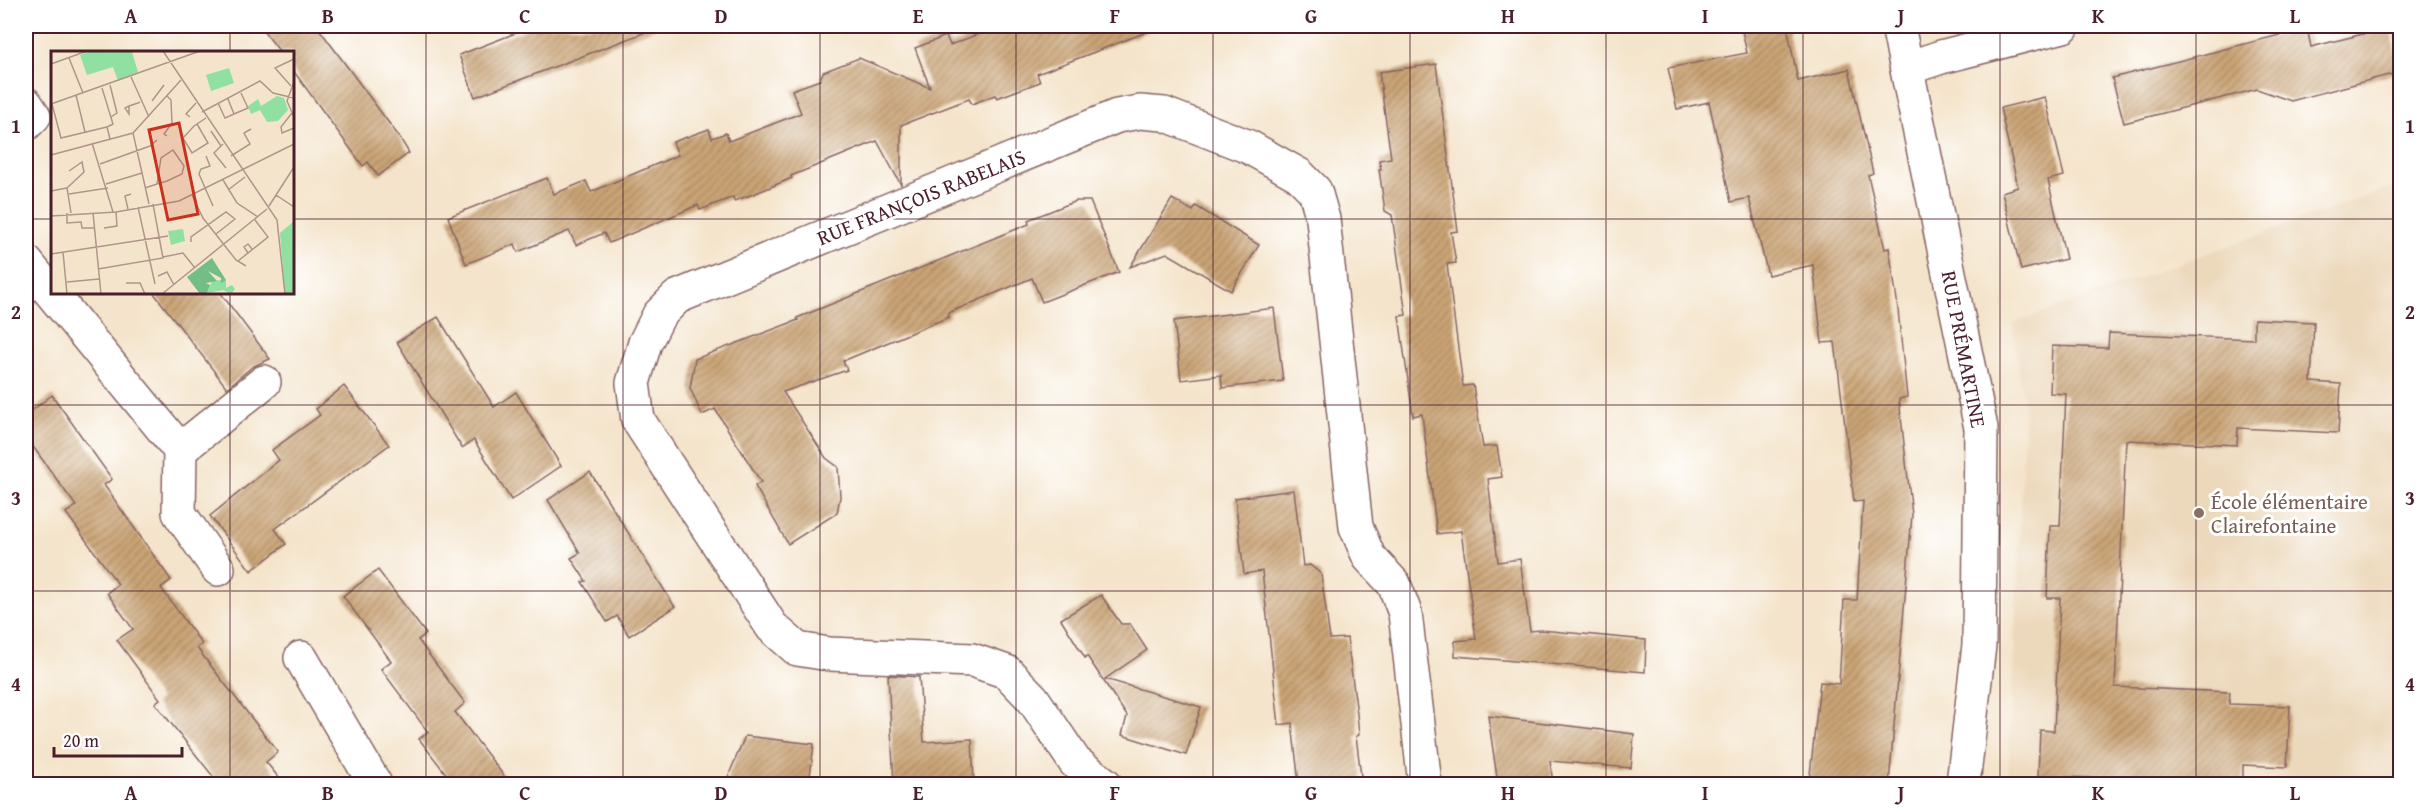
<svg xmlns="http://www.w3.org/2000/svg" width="2426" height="810" font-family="'Gentium Book Plus',serif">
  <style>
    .built { fill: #ecd8ba }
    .building { fill: url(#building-hatch) }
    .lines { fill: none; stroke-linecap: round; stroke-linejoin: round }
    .street-casing { stroke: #866463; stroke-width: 36 }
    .secondary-casing { stroke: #866463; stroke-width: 36 }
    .street { stroke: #fff; stroke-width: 33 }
    .secondary { stroke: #fff; stroke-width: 33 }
    .grid { fill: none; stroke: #4a1f2b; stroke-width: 1.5; stroke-opacity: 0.55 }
    .education-dot { fill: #8d6e63; stroke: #fff; stroke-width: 2 }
    .labels { text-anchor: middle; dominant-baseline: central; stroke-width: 6; stroke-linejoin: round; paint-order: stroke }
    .street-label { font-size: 21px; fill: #4a1f2b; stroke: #fff }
    .education-label { font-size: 21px; fill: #785e54; stroke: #fff; text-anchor: start }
    .inset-road { fill: none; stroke: #b0958b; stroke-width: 1.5 }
    .view { fill: #c8321e; fill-opacity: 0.15; stroke: #c8321e; stroke-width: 3 }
    .inset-edge { fill: none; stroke: #4a1f2b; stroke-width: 3 }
    .neatline { fill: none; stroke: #4a1f2b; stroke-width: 2 }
    .grid-label { font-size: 20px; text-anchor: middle; font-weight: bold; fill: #4a1f2b }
  </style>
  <defs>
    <pattern id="building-hatch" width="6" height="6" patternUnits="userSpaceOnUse" patternTransform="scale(1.5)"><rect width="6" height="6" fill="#caa476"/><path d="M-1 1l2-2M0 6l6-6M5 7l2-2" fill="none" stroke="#a68561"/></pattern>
  </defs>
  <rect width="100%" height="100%" fill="#fff"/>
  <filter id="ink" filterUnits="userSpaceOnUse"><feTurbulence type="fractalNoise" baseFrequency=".0167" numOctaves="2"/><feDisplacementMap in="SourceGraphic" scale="12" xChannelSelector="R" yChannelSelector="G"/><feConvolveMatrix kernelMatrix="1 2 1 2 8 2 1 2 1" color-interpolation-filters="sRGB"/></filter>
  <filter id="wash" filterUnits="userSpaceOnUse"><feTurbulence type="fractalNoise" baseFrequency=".008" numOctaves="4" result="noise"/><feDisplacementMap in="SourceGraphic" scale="24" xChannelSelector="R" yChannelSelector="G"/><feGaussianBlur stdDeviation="1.35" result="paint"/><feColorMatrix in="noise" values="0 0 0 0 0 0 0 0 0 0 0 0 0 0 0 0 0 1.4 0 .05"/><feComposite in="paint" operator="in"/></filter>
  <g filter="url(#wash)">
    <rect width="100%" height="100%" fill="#f4e4cb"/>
    <!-- built -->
    <polygon class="built" points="2400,184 2400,784 2008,784 2025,410 2012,324"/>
    <g id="blocks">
      <!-- building -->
      <g class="building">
        <polygon points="260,26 317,26 400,138 409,153 378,176 368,162 363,166 292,69 292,52 280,52"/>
        <polygon points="534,26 654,26 654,29 475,97 459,55"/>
        <polygon points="999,26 1156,26 1157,28 1037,74 1040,82 997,98 995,95 972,104 969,99 901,125 901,185 877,141 791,176 792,178 756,193 734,201 733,197 700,210 698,205 609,243 604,233 576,245 569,231 518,252 515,244 466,264 448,217 547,178 554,194 586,181 591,192 678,155 673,142 709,129 712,138 726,133 729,141 801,113 792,90 820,80 823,72 859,58 930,88 915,48 946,36 950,45"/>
        <polygon points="1741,26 1787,26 1798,81 1849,69 1873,173 1868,175 1885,249 1889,248 1897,300 1907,397 1899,399 1912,515 1889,784 1809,784 1820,682 1839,684 1844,600 1857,600 1863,501 1854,502 1835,342 1822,343 1813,265 1768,275 1749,198 1731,202 1709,102 1677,109 1668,68 1747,53"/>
        <polygon points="2391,27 2400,72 2291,101 2257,89 2124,123 2112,78 2307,28 2311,47"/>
        <polygon points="1436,64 1458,231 1451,232 1456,263 1447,264 1463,386 1473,385 1483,447 1497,446 1502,477 1488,479 1498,562 1520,559 1530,631 1541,630 1646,640 1645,672 1455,656 1455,641 1476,639 1461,531 1437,534 1422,414 1413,416 1399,316 1406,315 1392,215 1385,211 1379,169 1381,169 1379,160 1391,158 1379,72"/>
        <polygon points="2045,97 2064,176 2048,180 2066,259 2021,270 2002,192 2018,187 2000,108"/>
        <polygon points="1172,199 1193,211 1196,206 1259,245 1231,291 1167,253 1130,267"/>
        <polygon points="1076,201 1090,201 1119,272 1042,302 1032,278 948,313 949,317 843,361 847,370 783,392 826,458 838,467 840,497 837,513 788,544 755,486 761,482 715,409 702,415 690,388 695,359 798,320 797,318 1029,224 1028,220"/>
        <polygon points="153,292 220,292 270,359 252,367 227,388"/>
        <polygon points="1274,308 1283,381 1222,388 1221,375 1181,380 1174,321"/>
        <polygon points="438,317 494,407 516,392 561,466 511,500 474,440 462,448 397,342"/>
        <polygon points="2254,319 2314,322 2311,382 2341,384 2338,433 2238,428 2237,445 2126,440 2115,687 2230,692 2229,704 2290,706 2287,767 2243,765 2243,784 2092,784 2092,778 2038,776 2040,730 2054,731 2060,598 2047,598 2050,526 2060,526 2066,394 2050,393 2052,346 2108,348 2109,333 2254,339"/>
        <polygon points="344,386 389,445 275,529 286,544 251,571 210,516 279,460 272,450 320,415 316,409"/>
        <polygon points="52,395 112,479 104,485 171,580 161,588 202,644 197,648 278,752 266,762 284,784 219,784 155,703 160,699 117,640 133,629 107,593 118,584 66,513 76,506 26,437 26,415"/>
        <polygon points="590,472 675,607 629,636 617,616 607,622 582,582 586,581 571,558 580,553 548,500"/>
        <polygon points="1294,490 1303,566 1310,565 1321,574 1330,639 1347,638 1357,714 1359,735 1356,736 1362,784 1299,784 1292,723 1279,725 1262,571 1244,574 1235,498"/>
        <polygon points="378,570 426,634 418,640 465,703 455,712 510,784 454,784 419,739 428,732 381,669 391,661 343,596"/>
        <polygon points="1101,595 1121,624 1130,624 1147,650 1105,679 1201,707 1186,755 1122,735 1127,716 1087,656 1085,658 1061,619"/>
        <polygon points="888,675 919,677 924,742 972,739 974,784 894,784"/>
        <polygon points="1488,716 1634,734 1631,768 1550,761 1553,784 1498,784"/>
        <polygon points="745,736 814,744 809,784 725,784"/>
      </g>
    </g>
  </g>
  <g filter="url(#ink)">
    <use href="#blocks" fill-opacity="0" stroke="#866463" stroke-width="1.5"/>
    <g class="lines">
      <!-- street casing -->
      <g class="street-casing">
        <g id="street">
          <polyline points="1908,68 1941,57 2063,26"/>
          <polyline points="26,104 34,116 26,124"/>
          <polyline points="26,262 180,450 264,382"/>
          <polyline points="180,450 179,513 218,569"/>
          <polyline points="301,658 375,784"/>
          <polyline points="1105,784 1075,762 1033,699 1007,672 972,660 829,654 797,649 772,627 638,420 633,383 645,343 659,315 677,297 1117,116 1140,112 1164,114 1249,147 1299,175 1315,191 1323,219 1356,527 1369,557 1394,584 1405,613 1425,784"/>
        </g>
      </g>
      <!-- secondary casing -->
      <g class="secondary-casing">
        <polyline id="secondary" points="1898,26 1981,428 1979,645 1963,784"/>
      </g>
      <!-- street -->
      <use href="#street" class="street"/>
      <!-- secondary -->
      <use href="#secondary" class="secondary"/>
    </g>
  </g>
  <!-- grid -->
  <path class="grid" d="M 230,26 L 230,52M 426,26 L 426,784M 623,26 L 623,784M 820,26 L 820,784M 1016,26 L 1016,784M 1213,26 L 1213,784M 1410,26 L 1410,784M 1606,26 L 1606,784M 1803,26 L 1803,784M 2000,26 L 2000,784M 2196,26 L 2196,784M 26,219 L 52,219M 292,219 L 2400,219M 230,292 L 230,784M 26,405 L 2400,405M 26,591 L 2400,591"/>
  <!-- markers -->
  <circle class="education-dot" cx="2199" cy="513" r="6"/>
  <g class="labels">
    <!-- street labels -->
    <g class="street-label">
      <text transform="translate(921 197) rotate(-22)">RUE FRANÇOIS RABELAIS</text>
      <text transform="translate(1964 349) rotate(79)">RUE PRÉMARTINE</text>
    </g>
    <!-- education labels -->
    <g class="education-label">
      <text x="2211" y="501">École élémentaire<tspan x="2211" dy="24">Clairefontaine</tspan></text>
    </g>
  </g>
  <!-- overview -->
  <g transform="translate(51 51)">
    <rect width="243" height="243" fill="#f4e4cb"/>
    <path d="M 243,170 L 243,243 L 234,243 L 229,182 ZM 170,229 L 175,229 L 175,237 L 181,234 L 184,238 L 180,243 L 172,239 L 156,242 L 161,230 Z" fill="#8fe0a1"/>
    <path d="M 161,207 L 175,229 L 170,232 L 170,227 L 157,220 L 166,230 L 155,232 L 159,234 L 156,242 L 149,243 L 136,226 Z" fill="#73be87"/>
    <path d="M 39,0 L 81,1 L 87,21 L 67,30 L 62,16 L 36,24 L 29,4 ZM 178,17 L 183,32 L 160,40 L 155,24 ZM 226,45 L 233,47 L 237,59 L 227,70 L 216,71 L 209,59 L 200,63 L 197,55 L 207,48 L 210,55 ZM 132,178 L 134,190 L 120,194 L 117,180 Z" fill="#8fe0a1"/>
    <path class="inset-road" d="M 112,0 L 226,169 L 234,243M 18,7 L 32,42M 0,13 L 36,0M 80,26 L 98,66M 243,31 L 236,50 L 243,66M 59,34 L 66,62 L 60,66M 240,35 L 224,17 L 243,8M 51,37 L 62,73 L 56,76M 25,44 L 34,81M 177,48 L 183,63 L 197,57 L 190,42M 101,50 L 113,34M 167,52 L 174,67 L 183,63M 0,53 L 149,0M 1,53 L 10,87 L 56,76 L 59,88M 78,55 L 78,63 L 74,57 L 78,55 L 87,52 L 89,51M 151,61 L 209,30 L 222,42 L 243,47M 241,62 L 230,76 L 231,82 L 243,77M 139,66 L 135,63 L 145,52M 146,73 L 157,92 L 141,102 L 132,87 L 143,75 L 155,67M 160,80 L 170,95M 82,82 L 98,153M 116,85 L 113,83 L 121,72 L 120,49 L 116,45M 41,92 L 62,161M 172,93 L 163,102 L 175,117M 0,104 L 82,82 L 130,29M 155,105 L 159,115 L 150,118 L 148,123 L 162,155M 180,105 L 199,93 L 193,82 L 200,78M 49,113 L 99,95 L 106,89M 172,129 L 186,152 L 207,166M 55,133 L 91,122M 16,137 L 33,121 L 31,111 L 18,120M 94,137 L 106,133 L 116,130 L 131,123 L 133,115 L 122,99 L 110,107 L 106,133M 177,139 L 194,126M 0,140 L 16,137 L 20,162M 18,143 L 57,137M 141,144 L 152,167 L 185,209 L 195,215M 225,144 L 243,156M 218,155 L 243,116M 87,156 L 104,233M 77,158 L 74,145 L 80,143M 16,162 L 16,172 L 30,171 L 31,177 L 43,177M 42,162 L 50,243M 0,165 L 65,161 L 128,150 L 243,93M 53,177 L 66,175 L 65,161M 140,191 L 140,186 L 175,161 L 184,168 L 165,183M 12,201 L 16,243M 197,202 L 193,196 L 197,193 L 201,198M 0,203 L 117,185M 112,206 L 132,202 L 144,217M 187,210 L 217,186 L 204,169M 47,218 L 112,207 L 102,153M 107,225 L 116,221 L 123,234M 16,231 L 48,228M 75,232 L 89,232 L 94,243M 111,243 L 216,158"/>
    <path class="view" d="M 128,72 L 147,163 L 117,169 L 98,79 Z"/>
    <rect width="243" height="243" class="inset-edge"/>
  </g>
  <!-- margin -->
  <rect width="2426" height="810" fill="none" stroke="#fff" stroke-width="66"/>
  <!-- scale -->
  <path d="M54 747v9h128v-9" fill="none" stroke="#4a1f2b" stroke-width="3"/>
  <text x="63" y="747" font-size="18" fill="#4a1f2b" stroke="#ffffff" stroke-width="4.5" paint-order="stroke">20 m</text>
  <rect x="33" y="33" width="2360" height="744" class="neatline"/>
  <g class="grid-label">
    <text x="131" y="23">A</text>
    <text x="328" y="23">B</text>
    <text x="525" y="23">C</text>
    <text x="721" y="23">D</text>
    <text x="918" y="23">E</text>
    <text x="1115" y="23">F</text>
    <text x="1311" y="23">G</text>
    <text x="1508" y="23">H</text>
    <text x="1705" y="23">I</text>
    <text x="1901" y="23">J</text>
    <text x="2098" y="23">K</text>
    <text x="2295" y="23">L</text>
    <text x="16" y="133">1</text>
    <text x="2410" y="133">1</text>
    <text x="16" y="319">2</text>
    <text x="2410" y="319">2</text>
    <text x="16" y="505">3</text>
    <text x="2410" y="505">3</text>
    <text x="16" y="691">4</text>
    <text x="2410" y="691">4</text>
    <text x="131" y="800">A</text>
    <text x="328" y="800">B</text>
    <text x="525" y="800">C</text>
    <text x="721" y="800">D</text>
    <text x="918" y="800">E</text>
    <text x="1115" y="800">F</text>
    <text x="1311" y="800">G</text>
    <text x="1508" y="800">H</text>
    <text x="1705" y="800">I</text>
    <text x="1901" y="800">J</text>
    <text x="2098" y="800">K</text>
    <text x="2295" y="800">L</text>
  </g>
</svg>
